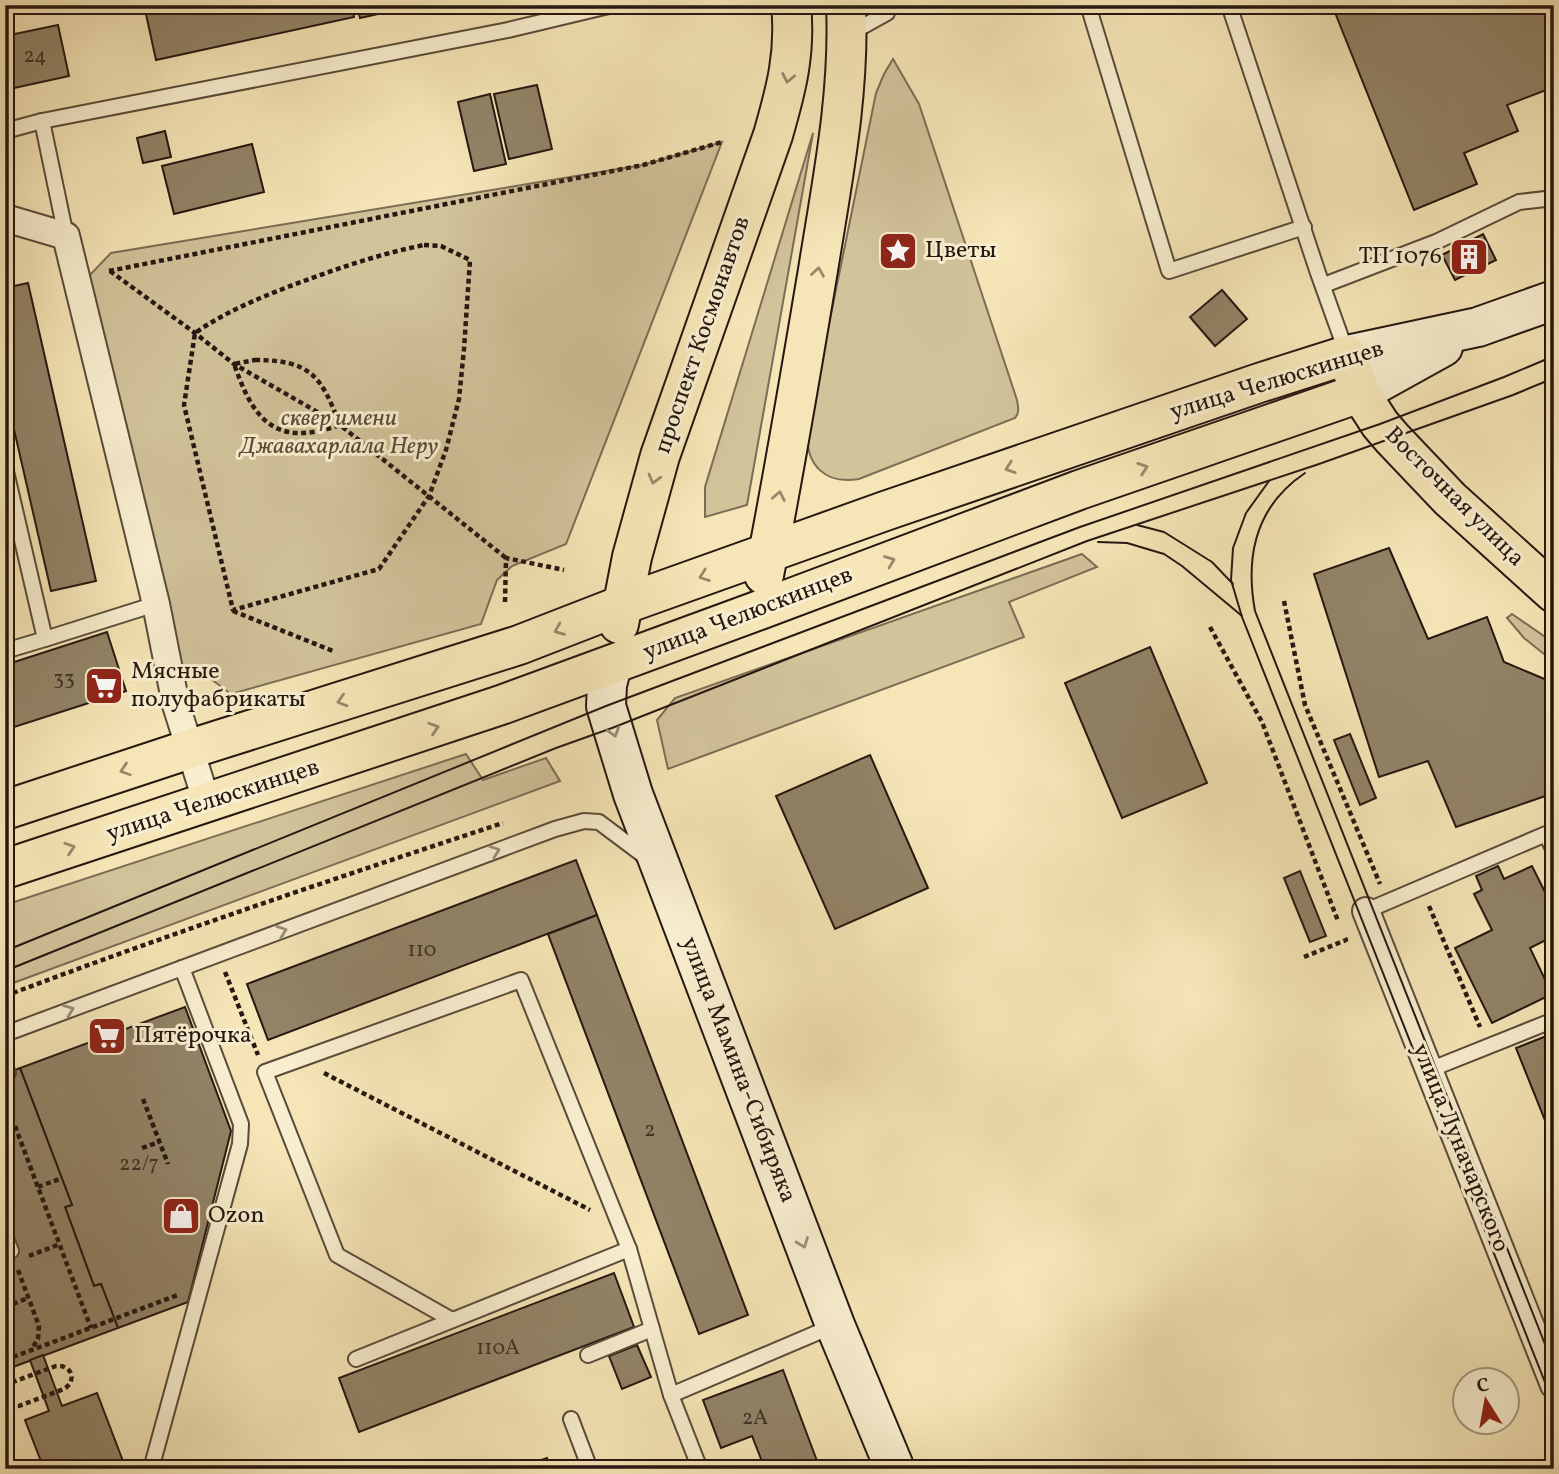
<svg xmlns="http://www.w3.org/2000/svg" width="1559" height="1474" font-family="Vollkorn,serif">
  <style>
    .green { fill: #d2c39b; stroke: #7c6d56; stroke-width: 2 }
    .building { fill: #928367; stroke: #251711; stroke-width: 2 }
    .lines { fill: none; stroke-linecap: round; stroke-linejoin: round }
    .lane-casing { stroke: #594b3a; stroke-width: 18 }
    .street-casing { stroke: #594b3a; stroke-width: 30 }
    .secondary-casing { stroke: #251711; stroke-width: 42 }
    .primary-casing { stroke: #251711; stroke-width: 42 }
    .path { stroke: #251711; stroke-width: 4.5; stroke-dasharray: 5 3.5; stroke-linecap: butt }
    .lane { stroke: #f9efd0; stroke-width: 14 }
    .street { stroke: #f9efd0; stroke-width: 26 }
    .secondary { stroke: #f9efd0; stroke-width: 38 }
    .primary { stroke: #f6e6b7; stroke-width: 38 }
    .tram { stroke: #251711; stroke-width: 2 }
    .oneway { stroke: #98896c }
    .oneway2 { stroke: #9a8e7a }
    .labels { text-anchor: middle; dominant-baseline: central; stroke-width: 6; stroke-linejoin: round; paint-order: stroke }
    .number-label { font-size: 21px; fill: #403226 }
    .poi-label { font-size: 24px; fill: #251711; stroke: #f9efd0; text-anchor: start }
    .street-label { font-size: 24px; fill: #251711; stroke: #f9efd0 }
    .park-label { font-size: 24px; font-style: italic; fill: #594b3a; stroke: #f9efd0 }
  </style>
  <rect width="100%" height="100%" fill="#f6e6b7"/>
  <filter id="stains"><feTurbulence type="fractalNoise" baseFrequency=".00286" numOctaves="4"/><feColorMatrix values="0 0 0 0 .2 0 0 0 0 .09 0 0 0 0 .02 0 0 0 .5 -.17"/></filter>
  <radialGradient id="worn" r=".72"><stop offset=".6" stop-color="#630" stop-opacity="0"/><stop offset="1" stop-color="#630" stop-opacity=".3"/></radialGradient>
  <!-- green -->
  <g class="green">
    <path d="M 893,59 L 919,104 L 1017,400 C 1018,407 1020,412 1015,418 L 859,479 C 825,485 806,465 807,432 L 876,93 L 884,74 Z"/>
    <polygon points="813,133 747,505 705,517 705,487"/>
    <polygon points="722,142 566,544 512,566 497,580 481,624 231,694 211,679 178,677 85,280 111,253 643,165"/>
    <polygon points="1082,554 1097,567 1009,602 1024,637 668,769 657,720 675,698"/>
    <polygon points="1512,614 1554,643 1554,662 1524,638 1507,618"/>
    <polygon points="466,754 483,780 546,758 560,781 5,986 5,905"/>
  </g>
  <!-- building -->
  <g class="building">
    <polygon points="144,5 352,5 354,17 156,60"/>
    <polygon points="357,5 418,5 360,18"/>
    <polygon points="1332,5 1554,5 1554,87 1507,105 1518,131 1464,153 1477,184 1414,210"/>
    <polygon points="58,25 69,76 5,90 5,36"/>
    <polygon points="537,85 552,149 509,159 494,94"/>
    <polygon points="490,94 506,164 474,171 458,102"/>
    <polygon points="165,131 171,157 143,163 137,138"/>
    <polygon points="252,144 264,192 174,214 162,166"/>
    <polygon points="1483,234 1496,260 1455,280 1442,255"/>
    <polygon points="28,283 96,581 51,591 5,390 5,288"/>
    <polygon points="1222,290 1247,319 1215,346 1190,317"/>
    <polygon points="1389,548 1428,639 1487,617 1504,662 1554,683 1554,793 1456,827 1428,761 1379,777 1314,574"/>
    <polygon points="107,632 126,691 5,730 5,665"/>
    <polygon points="1150,647 1207,783 1122,818 1065,683"/>
    <polygon points="1350,734 1376,798 1360,805 1334,740"/>
    <polygon points="870,755 928,888 835,929 776,796"/>
    <polygon points="576,860 597,915 268,1040 247,984"/>
    <polygon points="1498,866 1504,879 1532,866 1554,910 1554,936 1530,948 1552,994 1492,1023 1455,948 1492,930 1474,894 1482,890 1476,876"/>
    <polygon points="1300,871 1326,936 1310,942 1284,878"/>
    <polygon points="597,915 748,1315 699,1334 548,934"/>
    <polygon points="185,1007 231,1131 188,1302 118,1328 101,1284 94,1286 65,1207 72,1205 20,1068"/>
    <polygon points="1554,1033 1554,1143 1516,1048"/>
    <polygon points="20,1068 72,1205 65,1207 94,1286 101,1284 118,1328 5,1370 5,1074"/>
    <polygon points="614,1273 634,1327 359,1432 339,1378"/>
    <polygon points="637,1345 651,1377 622,1389 609,1356"/>
    <polygon points="43,1355 62,1406 97,1393 126,1469 44,1469 25,1420 49,1411 30,1360"/>
    <polygon points="783,1370 820,1469 765,1469 752,1436 721,1448 703,1400"/>
    <polygon points="547,1458 550,1469 515,1469"/>
  </g>
  <g class="lines">
    <!-- lane casing -->
    <g class="lane-casing">
      <g id="lane">
        <polyline points="1088,5 1169,271 1304,227"/>
        <polyline points="1229,5 1318,273 1347,354"/>
        <polyline points="851,33 887,13 889,5"/>
        <polyline points="42,121 66,236"/>
        <polyline points="5,131 42,121 508,30 613,5"/>
        <polyline points="1324,285 1436,242 1519,202 1554,198"/>
        <polyline points="5,467 45,639 5,651"/>
        <polyline points="45,639 156,604"/>
        <polyline points="1366,911 1546,834 1554,851"/>
        <polyline points="5,1034 555,829 584,821 599,822 647,858"/>
        <polyline points="5,1066 8,1073"/>
        <polyline points="1429,1070 1554,1020"/>
        <polyline points="5,1236 11,1251"/>
        <polyline points="452,1320 337,1255 265,1072 521,980 629,1249 671,1395 833,1326"/>
        <polyline points="588,1355 652,1329"/>
        <polyline points="356,1359 629,1249"/>
        <polyline points="671,1395 700,1469"/>
        <polyline points="571,1419 590,1469"/>
        <polyline points="151,1469 240,1144 241,1124 182,968"/>
      </g>
    </g>
    <!-- street casing -->
    <g class="street-casing">
      <g id="street">
        <polyline points="5,218 66,236 156,604 176,705 207,803"/>
        <polyline points="1366,911 1554,1385"/>
      </g>
    </g>
    <!-- secondary casing -->
    <g class="secondary-casing">
      <g id="secondary">
        <polyline points="1347,355 1478,327 1554,300"/>
        <polyline points="1360,393 1443,347"/>
        <polyline points="612,665 607,685 606,706 633,794 835,1325 895,1469"/>
      </g>
    </g>
    <!-- primary casing -->
    <g class="primary-casing">
      <g id="primary">
        <path d="M 764,575 C 784,473 801,372 818,270 C 832,182 850,94 846,5"/>
        <path d="M 619,624 L 632,557 L 660,456 L 773,135 C 786,90 796,53 791,5"/>
        <polyline points="5,810 190,749 519,645 622,605 885,511 1259,383 1347,355 1360,393 1380,424 1392,438 1450,499 1554,593"/>
        <polyline points="5,869 501,705 757,611 1079,490 1360,393"/>
      </g>
    </g>
    <!-- path -->
    <g class="path">
      <path d="M 424,245 L 441,246 L 470,260 L 464,349 L 459,399 L 446,450 L 429,496 L 379,569 L 233,610 L 184,405 L 195,333 C 225,312 259,298 293,285 C 336,269 379,254 424,245 Z"/>
      <polyline points="109,271 643,165 722,142"/>
      <polyline points="110,271 195,333 234,364 340,425 506,558"/>
      <path d="M 255,360 C 311,360 321,376 340,425 C 331,428 322,431 313,432 C 264,440 248,403 234,364 Z"/>
      <polyline points="1284,601 1305,705 1380,884"/>
      <polyline points="505,602 506,558 564,570"/>
      <polyline points="233,611 333,651"/>
      <polyline points="1210,627 1262,722 1338,921"/>
      <polyline points="1429,906 1480,1027"/>
      <polyline points="1304,957 1346,940 1344,936"/>
      <polyline points="225,972 258,1055"/>
      <path d="M 5,996 C 169,934 336,878 503,823"/>
      <polyline points="324,1073 590,1210"/>
      <polyline points="143,1099 168,1164"/>
      <polyline points="15,1126 91,1328"/>
      <polyline points="142,1148 159,1142"/>
      <polyline points="38,1187 62,1178"/>
      <polyline points="29,1256 60,1244"/>
      <polyline points="18,1270 39,1326 38,1339 31,1350"/>
      <polyline points="5,1307 28,1298"/>
      <polyline points="5,1360 178,1295"/>
      <path d="M 5,1387 L 10,1383 L 56,1366 C 71,1364 78,1380 64,1389 L 19,1406 L 13,1406 L 5,1401"/>
    </g>
    <!-- lane -->
    <use href="#lane" class="lane"/>
    <!-- street -->
    <use href="#street" class="street"/>
    <!-- secondary -->
    <use href="#secondary" class="secondary"/>
    <!-- primary -->
    <use href="#primary" class="primary"/>
    <!-- tram -->
    <g class="tram">
      <path d="M 1305,473 C 1256,506 1245,556 1255,611 L 1554,1367"/>
      <polyline points="1269,481 1246,513 1233,548 1231,580 1242,617 1554,1405"/>
      <polyline points="1137,525 1164,532 1212,562 1233,584"/>
      <polyline points="1098,542 1127,543 1164,554 1182,566 1242,616"/>
      <polyline points="5,951 606,706 1080,527 1380,424 1504,377 1554,356"/>
      <polyline points="5,971 556,748 612,728 1087,541 1319,464 1513,395 1554,378"/>
    </g>
  </g>
  <!-- one-way arrows -->
  <defs><path id="oneway-chevron" d="M-2-3.5L2.5 0L-2 3.5" fill="none" stroke-width="1.6" stroke-linecap="round" stroke-linejoin="round" transform="scale(1.75)"/></defs>
  <g class="oneway">
    <use href="#oneway-chevron" transform="translate(788 78) rotate(101)"/>
    <use href="#oneway-chevron" transform="translate(818 272) rotate(-81)"/>
    <use href="#oneway-chevron" transform="translate(1010 468) rotate(161)"/>
    <use href="#oneway-chevron" transform="translate(1143 468) rotate(-19)"/>
    <use href="#oneway-chevron" transform="translate(654 479) rotate(105)"/>
    <use href="#oneway-chevron" transform="translate(779 496) rotate(-79)"/>
    <use href="#oneway-chevron" transform="translate(890 561) rotate(-21)"/>
    <use href="#oneway-chevron" transform="translate(704 576) rotate(160)"/>
    <use href="#oneway-chevron" transform="translate(559 630) rotate(158)"/>
    <use href="#oneway-chevron" transform="translate(342 701) rotate(163)"/>
    <use href="#oneway-chevron" transform="translate(434 728) rotate(-18)"/>
    <use href="#oneway-chevron" transform="translate(125 770) rotate(162)"/>
    <use href="#oneway-chevron" transform="translate(70 848) rotate(-18)"/>
  </g>
  <g class="oneway2">
    <use href="#oneway-chevron" transform="translate(614 732) rotate(73)"/>
    <use href="#oneway-chevron" transform="translate(495 851) rotate(-20)"/>
    <use href="#oneway-chevron" transform="translate(282 931) rotate(-20)"/>
    <use href="#oneway-chevron" transform="translate(69 1010) rotate(-21)"/>
    <use href="#oneway-chevron" transform="translate(803 1243) rotate(69)"/>
  </g>
  <!-- icons -->
  <defs>
    <g id="sight-square" transform="scale(2.0125)"><rect x="-9" y="-9" width="18" height="18" rx="4" fill="#8f2418" stroke="#f9efd0"/><path d="M0-6L1.8-2.2L6-1.7L2.9 1.2L3.7 5.4L0 3.3L-3.7 5.4L-2.9 1.2L-6-1.7L-1.8-2.2Z" fill="#fff"/></g>
    <g id="building-square" transform="scale(2.0125)"><rect x="-9" y="-9" width="18" height="18" rx="4" fill="#8f2418" stroke="#f9efd0"/><path d="M-4-6H4V6H1V3H-1V6H-4ZM-2.5-4.3h1.7v1.8h-1.7ZM.8-4.3h1.7v1.8H.8ZM-2.5-1h1.7V.8h-1.7ZM.8-1h1.7V.8H.8Z" fill="#fff"/></g>
    <g id="supermarket-square" transform="scale(2.0125)"><rect x="-9" y="-9" width="18" height="18" rx="4" fill="#8f2418" stroke="#f9efd0"/><path d="M-6-5.5h2.5l.6 2H6L4.5 2H-2.5L-4.4-4H-6ZM-1.5 3.2a1.3 1.3 0 1 0 .1 0ZM3 3.2a1.3 1.3 0 1 0 .1 0Z" fill="#fff"/></g>
    <g id="shop-square" transform="scale(2.0125)"><rect x="-9" y="-9" width="18" height="18" rx="4" fill="#8f2418" stroke="#f9efd0"/><path d="M-5-2.5h2.3a2.7 3.5 0 0 1 5.4 0H5L5.5 6h-11ZM-1.5-2.5h3a1.5 2.3 0 0 0-3 0Z" fill="#fff"/></g>
  </defs>
  <g fill-rule="evenodd">
    <use href="#sight-square" x="898" y="251"/>
    <use href="#building-square" x="1469" y="257"/>
    <use href="#supermarket-square" x="104" y="686"/>
    <use href="#supermarket-square" x="107" y="1036"/>
    <use href="#shop-square" x="181" y="1216"/>
  </g>
  <g class="labels">
    <!-- number labels -->
    <g class="number-label">
      <text x="35" y="56">24</text>
      <text x="64" y="678">33</text>
      <text x="422" y="950">110</text>
      <text x="650" y="1130">2</text>
      <text x="139" y="1164">22/7</text>
      <text x="498" y="1348">110А</text>
      <text x="755" y="1418">2А</text>
    </g>
    <!-- poi labels -->
    <g class="poi-label">
      <text x="925" y="251">Цветы</text>
      <text x="1442" y="257" text-anchor="end">ТП 1076</text>
      <text x="131" y="672">Мясные<tspan x="131" dy="28">полуфабрикаты</tspan></text>
      <text x="134" y="1036">Пятёрочка</text>
      <text x="208" y="1216">Ozon</text>
    </g>
    <!-- street labels -->
    <g class="street-label">
      <text transform="translate(703 335) rotate(-71)">проспект Космонавтов</text>
      <text transform="translate(1277 381) rotate(-17)">улица Челюскинцев</text>
      <text transform="translate(1454 497) rotate(45)">Восточная улица</text>
      <text transform="translate(748 614) rotate(-21)">улица Челюскинцев</text>
      <text transform="translate(213 801) rotate(-18)">улица Челюскинцев</text>
      <text transform="translate(738 1070) rotate(69)">улица Мамина-Сибиряка</text>
      <text transform="translate(1460 1148) rotate(68)">улица Луначарского</text>
    </g>
    <!-- park labels -->
    <g class="park-label">
      <text x="339" y="419">сквер имени<tspan x="339" dy="28">Джавахарлала Неру</tspan></text>
    </g>
  </g>
  <!-- margin -->
  <rect width="1559" height="1474" fill="none" stroke="#f6e6b7" stroke-width="28"/>
  <rect x="7" y="7" width="1545" height="1460" fill="none" stroke="#251711" stroke-width="3.5"/>
  <rect x="14" y="14" width="1531" height="1446" fill="none" stroke="#251711" stroke-width="2"/>
  <!-- north arrow -->
  <g transform="translate(1486 1401) rotate(349)"><circle r="33" fill="#f9efd0" stroke="#a49984" stroke-width="2"/>
  <path d="M0-5L12 26L0 18L-12 26Z" fill="#8f2418"/>
  <text y="-10" font-size="19" font-weight="bold" text-anchor="middle" fill="#251711">С</text>
  </g>
  <rect width="100%" height="100%" filter="url(#stains)"/>
  <rect width="100%" height="100%" fill="url(#worn)"/>
</svg>
